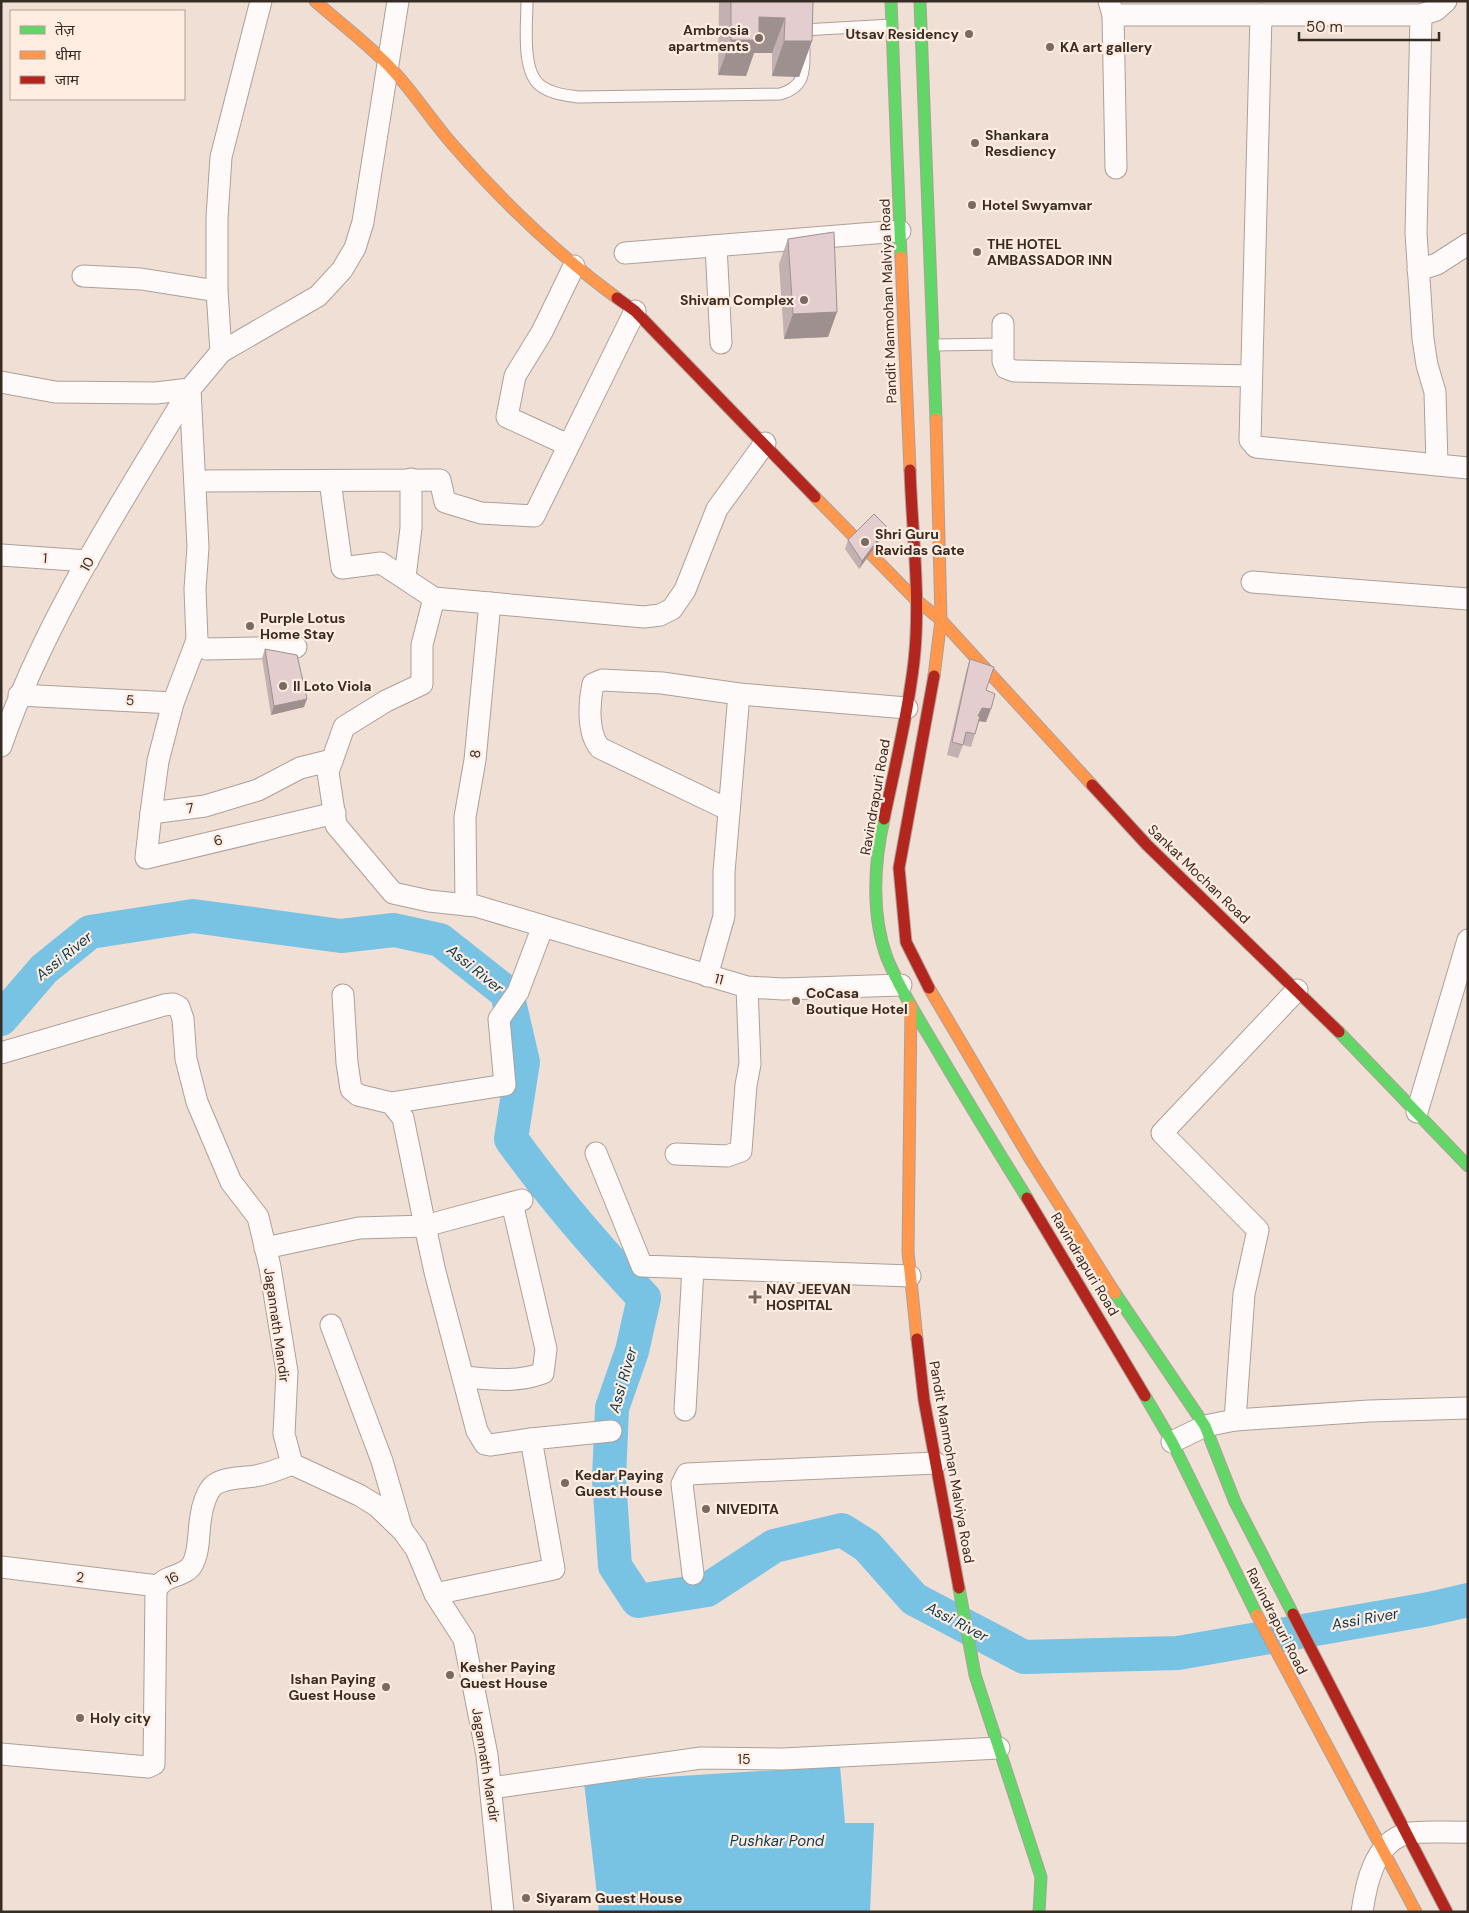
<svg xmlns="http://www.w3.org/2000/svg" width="1469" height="1913" font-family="'DM Sans','Noto Sans Devanagari',sans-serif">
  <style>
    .water { fill: #78c2e4 }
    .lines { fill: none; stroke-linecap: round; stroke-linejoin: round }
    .river { stroke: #78c2e4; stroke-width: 34 }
    .lane-casing { stroke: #ada098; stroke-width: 13 }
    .street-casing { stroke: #ada098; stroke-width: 23 }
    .fast-casing { stroke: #ada098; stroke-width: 13 }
    .slow-casing { stroke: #ada098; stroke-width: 13 }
    .jam-casing { stroke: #ada098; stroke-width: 13 }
    .lane { stroke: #fdfaf9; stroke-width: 11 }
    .street { stroke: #fdfaf9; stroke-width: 21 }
    .fast { stroke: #63d668; stroke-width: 11 }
    .slow { stroke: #ff974d; stroke-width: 11 }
    .jam { stroke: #b3261e; stroke-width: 11 }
    .wall { fill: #c3b0b1 }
    .shaded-wall { fill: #9f9090 }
    .building { fill: #e3cdce; stroke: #9f9090 }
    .poi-dot { fill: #786b62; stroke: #ffece1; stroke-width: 2 }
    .labels { text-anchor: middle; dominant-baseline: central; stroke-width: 4.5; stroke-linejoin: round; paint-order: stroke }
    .poi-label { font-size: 14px; font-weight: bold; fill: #372c24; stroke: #ffece1; text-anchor: start }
    .street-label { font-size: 14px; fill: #372c24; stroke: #ffece1 }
    .water-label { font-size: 15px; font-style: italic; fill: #093b51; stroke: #ffece1 }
  </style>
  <rect width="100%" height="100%" fill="#f0dfd5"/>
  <!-- water -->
  <polygon class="water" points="840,1766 845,1823 874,1823 870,1912 599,1912 584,1782"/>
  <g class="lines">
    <!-- river -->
    <path class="river" d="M 1,1019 L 44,969 L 90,932 L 193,916 L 341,936 L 394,930 L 440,940 L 507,993 L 523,1062 L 511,1139 C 551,1195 596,1247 644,1298 L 632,1351 L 612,1408 L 609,1479 L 615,1566 L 638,1601 L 707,1590 L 774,1546 L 842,1530 L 867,1546 L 914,1599 L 1024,1657 L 1178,1653 L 1429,1609 L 1468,1600"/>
    <!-- lane casing -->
    <g class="lane-casing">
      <g id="lane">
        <path d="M 527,1 C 527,24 521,72 541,86 C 552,94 565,95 578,97 L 780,94 C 805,87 804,72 804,49"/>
        <polyline points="803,30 892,25"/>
        <polyline points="935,345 1003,344"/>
      </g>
    </g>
    <!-- street casing -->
    <g class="street-casing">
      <g id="street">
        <polyline points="1109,1 1113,15 1116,168"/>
        <polyline points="1113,15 1421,15"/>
        <polyline points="1261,15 1250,440 1256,447 1468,468"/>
        <polyline points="716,246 721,343"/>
        <polyline points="625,253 900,231"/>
        <polyline points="1418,270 1437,264 1468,244"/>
        <polyline points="83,276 141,279 217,291"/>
        <polyline points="1003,324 1003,361 1006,368 1014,371 1251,376"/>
        <polyline points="221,352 217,291 217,218 221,157 261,1"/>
        <polyline points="1,382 55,392 156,393 190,389"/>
        <polyline points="568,445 507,417 515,376 542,332 574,266"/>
        <polyline points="1437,465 1435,392 1427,365 1423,339 1416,233 1421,15 1436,10 1446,1"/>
        <polyline points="195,481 440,480 445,502 481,513 534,516 635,311"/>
        <polyline points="330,481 342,568 381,563 434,598 644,617 660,615 672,609 685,590 717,509 765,443"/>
        <polyline points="1,555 88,561"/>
        <polyline points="405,577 411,528 411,479"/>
        <polyline points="1252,582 1468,599"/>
        <polyline points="434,598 422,645 422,684 386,701 344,727 328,772 336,825 393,893 429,901 476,906 747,987 783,989 901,985"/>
        <polyline points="296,647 207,649 200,646 197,640 195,589 198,547 190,389 221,352 318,296 342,270 355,248 363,222 398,1"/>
        <polyline points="19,695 173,703 197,640"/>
        <polyline points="173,703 158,761 151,813 205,806 258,790 300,768 332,760"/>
        <path d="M 1,746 C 45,619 121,504 190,389"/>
        <path d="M 729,810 L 600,748 C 587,733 589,703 593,684 L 602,680 L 662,683 L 739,694 L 907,708"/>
        <polyline points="151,813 146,858 335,813"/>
        <polyline points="466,905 465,817 475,760 490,603"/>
        <polyline points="707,976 724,916 724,872 739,694"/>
        <polyline points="1,1053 164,1005 173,1004 179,1007 183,1019 186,1059 197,1102 231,1182 258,1217 270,1267 287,1372 284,1434 292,1464 359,1495 377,1506 403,1531 416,1549 435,1594 464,1639 487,1755 503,1912"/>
        <polyline points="391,1103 505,1085 499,1019 518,992 543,926"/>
        <polyline points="1417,1112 1468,940"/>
        <polyline points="596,1153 642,1266 910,1276"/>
        <polyline points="676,1154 727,1156 741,1151 746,1085 750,1064 747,987"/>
        <polyline points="522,1200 425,1226 435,1272 477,1431 485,1444 490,1445 531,1439"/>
        <polyline points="265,1248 359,1228 425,1226 403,1118 391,1103 358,1095 351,1089 347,1063 343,995"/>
        <polyline points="331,1325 382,1461 402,1530"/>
        <path d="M 463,1377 C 491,1379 516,1383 543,1373 L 546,1349 L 512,1203"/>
        <polyline points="685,1410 693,1268"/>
        <polyline points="1235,1420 1244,1294 1258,1230 1162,1133 1297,990"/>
        <polyline points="1172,1442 1205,1426 1235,1420 1369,1411 1468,1408"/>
        <polyline points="1,1567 158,1586"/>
        <polyline points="693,1574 682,1484 687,1474 936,1463"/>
        <polyline points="435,1594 554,1569 531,1439 611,1431"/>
        <path d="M 1,1754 L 148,1767 L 154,1764 L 156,1591 C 163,1573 183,1579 192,1565 C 200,1552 198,1531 201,1516 C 202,1507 207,1491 214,1485 C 225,1477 243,1478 255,1476 C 268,1474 280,1469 292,1464"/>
        <polyline points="491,1788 701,1758 783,1759 999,1748"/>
        <path d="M 1362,1912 C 1366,1884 1374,1844 1405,1834 C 1417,1830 1453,1833 1468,1832"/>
      </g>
    </g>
    <!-- fast casing -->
    <g class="fast-casing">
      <g id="fast">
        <polyline points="891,1 901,257"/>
        <polyline points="920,1 936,419"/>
        <path d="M 884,819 C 874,862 871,915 887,958 C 900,990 919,1019 936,1048 C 966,1099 996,1148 1027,1198"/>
        <polyline points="1339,1032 1468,1166"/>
        <polyline points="1115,1293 1205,1426 1235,1502 1293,1614"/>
        <polyline points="1145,1396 1172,1442 1257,1615"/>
        <polyline points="959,1588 975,1675 1041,1877 1039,1912"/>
      </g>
    </g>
    <!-- slow casing -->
    <g class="slow-casing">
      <g id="slow">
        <path d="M 315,1 C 339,22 364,41 386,63 C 412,89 430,119 453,145 C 502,201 557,254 617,298"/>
        <polyline points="901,257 910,470"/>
        <polyline points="815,497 915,599 941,620 1092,785"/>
        <polyline points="934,676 941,620 936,419"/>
        <polyline points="929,988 1029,1157 1115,1293"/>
        <polyline points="911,1006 908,1252 917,1339"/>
        <polyline points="1257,1615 1416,1912"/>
      </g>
    </g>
    <!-- jam casing -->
    <g class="jam-casing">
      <g id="jam">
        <polyline points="617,298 635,311 815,497"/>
        <polyline points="1092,785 1147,845 1339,1032"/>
        <path d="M 884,819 C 895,766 908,714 914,661 C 921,598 912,532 910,470"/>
        <polyline points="929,988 906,942 899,868 934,676"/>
        <polyline points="1027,1198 1145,1396"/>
        <polyline points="917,1339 924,1400 959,1588"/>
        <polyline points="1293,1614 1447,1912"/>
      </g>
    </g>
    <!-- lane -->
    <use href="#lane" class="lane"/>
    <!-- street -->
    <use href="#street" class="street"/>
    <!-- fast -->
    <use href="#fast" class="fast"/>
    <!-- slow -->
    <use href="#slow" class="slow"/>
    <!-- jam -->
    <use href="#jam" class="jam"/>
  </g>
  <!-- wall -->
  <g class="wall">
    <polygon points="719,1 813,1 812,41 799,77 772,76 772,53 754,53 746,76 718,75"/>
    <polygon points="788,239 837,312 828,337 784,339 779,264"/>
    <polygon points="883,536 859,569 845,549 848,540"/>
    <polygon points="265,649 304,707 271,715 262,658"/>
    <polygon points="970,659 986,690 986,722 979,721 971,747 963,745 958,758 947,755 966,672"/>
  </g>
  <!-- shaded-wall -->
  <g class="shaded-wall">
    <polygon points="759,17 785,18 772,53 754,53 746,76 718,75 731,40"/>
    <polygon points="784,41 812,41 799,77 772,76"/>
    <polygon points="837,312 828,337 784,339 793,314"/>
    <polygon points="887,527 883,536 859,569 862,561"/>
    <polygon points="307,699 304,707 271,715 274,706"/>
    <polygon points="982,708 991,709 986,722 977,721 978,716"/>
  </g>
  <!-- building -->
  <g class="building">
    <polygon points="731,1 813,1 812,41 784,41 785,18 759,17 759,40 731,40"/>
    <polygon points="834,232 837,312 793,314 788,239"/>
    <polygon points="874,514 887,527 862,561 848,540"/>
    <polygon points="265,649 297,655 307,699 274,706"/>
    <polygon points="970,659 994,667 986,690 995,694 991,709 982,708 978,716 980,716 975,734 966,732 963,745 952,742"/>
  </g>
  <!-- markers -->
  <g class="poi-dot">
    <circle cx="969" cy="34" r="5"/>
    <circle cx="759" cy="38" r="5"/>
    <circle cx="1050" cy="47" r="5"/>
    <circle cx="975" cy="143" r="5"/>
    <circle cx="972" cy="205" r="5"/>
    <circle cx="977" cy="252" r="5"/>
    <circle cx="804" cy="300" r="5"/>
    <circle cx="865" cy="542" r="5"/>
    <circle cx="250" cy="626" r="5"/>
    <circle cx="283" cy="686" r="5"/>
    <circle cx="796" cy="1001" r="5"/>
    <path d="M752.5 1289.5h5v5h5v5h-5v5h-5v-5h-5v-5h5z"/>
    <circle cx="565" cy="1483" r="5"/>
    <circle cx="706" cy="1509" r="5"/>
    <circle cx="450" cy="1675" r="5"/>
    <circle cx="386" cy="1687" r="5"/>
    <circle cx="80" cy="1718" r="5"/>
    <circle cx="526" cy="1898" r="5"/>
  </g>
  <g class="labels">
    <!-- poi labels -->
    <g class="poi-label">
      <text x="749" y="30" text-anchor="end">Ambrosia<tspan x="749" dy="16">apartments</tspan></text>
      <text x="959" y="34" text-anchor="end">Utsav Residency</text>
      <text x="1060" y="47">KA art gallery</text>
      <text x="985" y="135">Shankara<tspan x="985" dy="16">Resdiency</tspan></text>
      <text x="982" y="205">Hotel Swyamvar</text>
      <text x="987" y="244">THE HOTEL<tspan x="987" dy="16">AMBASSADOR INN</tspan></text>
      <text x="794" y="300" text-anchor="end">Shivam Complex</text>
      <text x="875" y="534">Shri Guru<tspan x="875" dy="16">Ravidas Gate</tspan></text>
      <text x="260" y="618">Purple Lotus<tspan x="260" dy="16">Home Stay</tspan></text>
      <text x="293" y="686">Il Loto Viola</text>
      <text x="806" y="993">CoCasa<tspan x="806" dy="16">Boutique Hotel</tspan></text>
      <text x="766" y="1289">NAV JEEVAN<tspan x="766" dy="16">HOSPITAL</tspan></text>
      <text x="575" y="1475">Kedar Paying<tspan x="575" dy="16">Guest House</tspan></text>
      <text x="716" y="1509">NIVEDITA</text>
      <text x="460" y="1667">Kesher Paying<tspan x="460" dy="16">Guest House</tspan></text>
      <text x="376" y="1679" text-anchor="end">Ishan Paying<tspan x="376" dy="16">Guest House</tspan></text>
      <text x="90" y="1718">Holy city</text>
      <text x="536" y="1898">Siyaram Guest House</text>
    </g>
    <!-- street labels -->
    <g class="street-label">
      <text transform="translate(888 301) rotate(-92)">Pandit Manmohan Malviya Road</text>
      <text transform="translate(45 558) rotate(4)">1</text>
      <text transform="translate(87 564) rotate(-61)">10</text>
      <text transform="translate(130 700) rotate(4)">5</text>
      <text transform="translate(475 754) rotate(-83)">8</text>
      <text transform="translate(875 797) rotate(-80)">Ravindrapuri Road</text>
      <text transform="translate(190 808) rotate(-8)">7</text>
      <text transform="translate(218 840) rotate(-14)">6</text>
      <text transform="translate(1199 874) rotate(44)">Sankat Mochan Road</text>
      <text transform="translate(719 979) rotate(15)">11</text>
      <text transform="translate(1085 1264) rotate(59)">Ravindrapuri Road</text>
      <text transform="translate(277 1325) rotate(82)">Jagannath Mandir</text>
      <text transform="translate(952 1462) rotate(80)">Pandit Manmohan Malviya Road</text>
      <text transform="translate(80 1577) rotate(7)">2</text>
      <text transform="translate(172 1578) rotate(-27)">16</text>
      <text transform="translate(1277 1621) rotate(63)">Ravindrapuri Road</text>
      <text x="744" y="1759">15</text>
      <text transform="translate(486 1765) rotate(81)">Jagannath Mandir</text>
    </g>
    <!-- water labels -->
    <g class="water-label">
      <text transform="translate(64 956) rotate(-39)">Assi River</text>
      <text transform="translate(475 969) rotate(39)">Assi River</text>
      <text transform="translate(623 1380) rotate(-74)">Assi River</text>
      <text transform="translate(1365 1619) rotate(-10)">Assi River</text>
      <text transform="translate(957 1622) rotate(28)">Assi River</text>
      <text x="777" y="1841">Pushkar Pond</text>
    </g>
  </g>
  <!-- border -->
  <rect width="1469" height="1913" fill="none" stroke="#372c24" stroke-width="5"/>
  <!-- legend -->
  <rect x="10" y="10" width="175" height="90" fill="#ffece1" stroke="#af9f95"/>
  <rect x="20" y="26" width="25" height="8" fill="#63d668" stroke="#af9f95"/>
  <text x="55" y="35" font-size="15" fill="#372c24">तेज़</text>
  <rect x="20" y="51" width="25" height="8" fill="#ff974d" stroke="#af9f95"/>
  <text x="55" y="60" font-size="15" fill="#372c24">धीमा</text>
  <rect x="20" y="76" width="25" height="8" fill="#b3261e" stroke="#af9f95"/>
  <text x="55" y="85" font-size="15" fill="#372c24">जाम</text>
  <!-- scale -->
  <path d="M1299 32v8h140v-8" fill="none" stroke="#372c24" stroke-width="2.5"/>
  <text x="1306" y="32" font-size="15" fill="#372c24" stroke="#ffece1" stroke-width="4" paint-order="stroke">50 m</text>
</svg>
